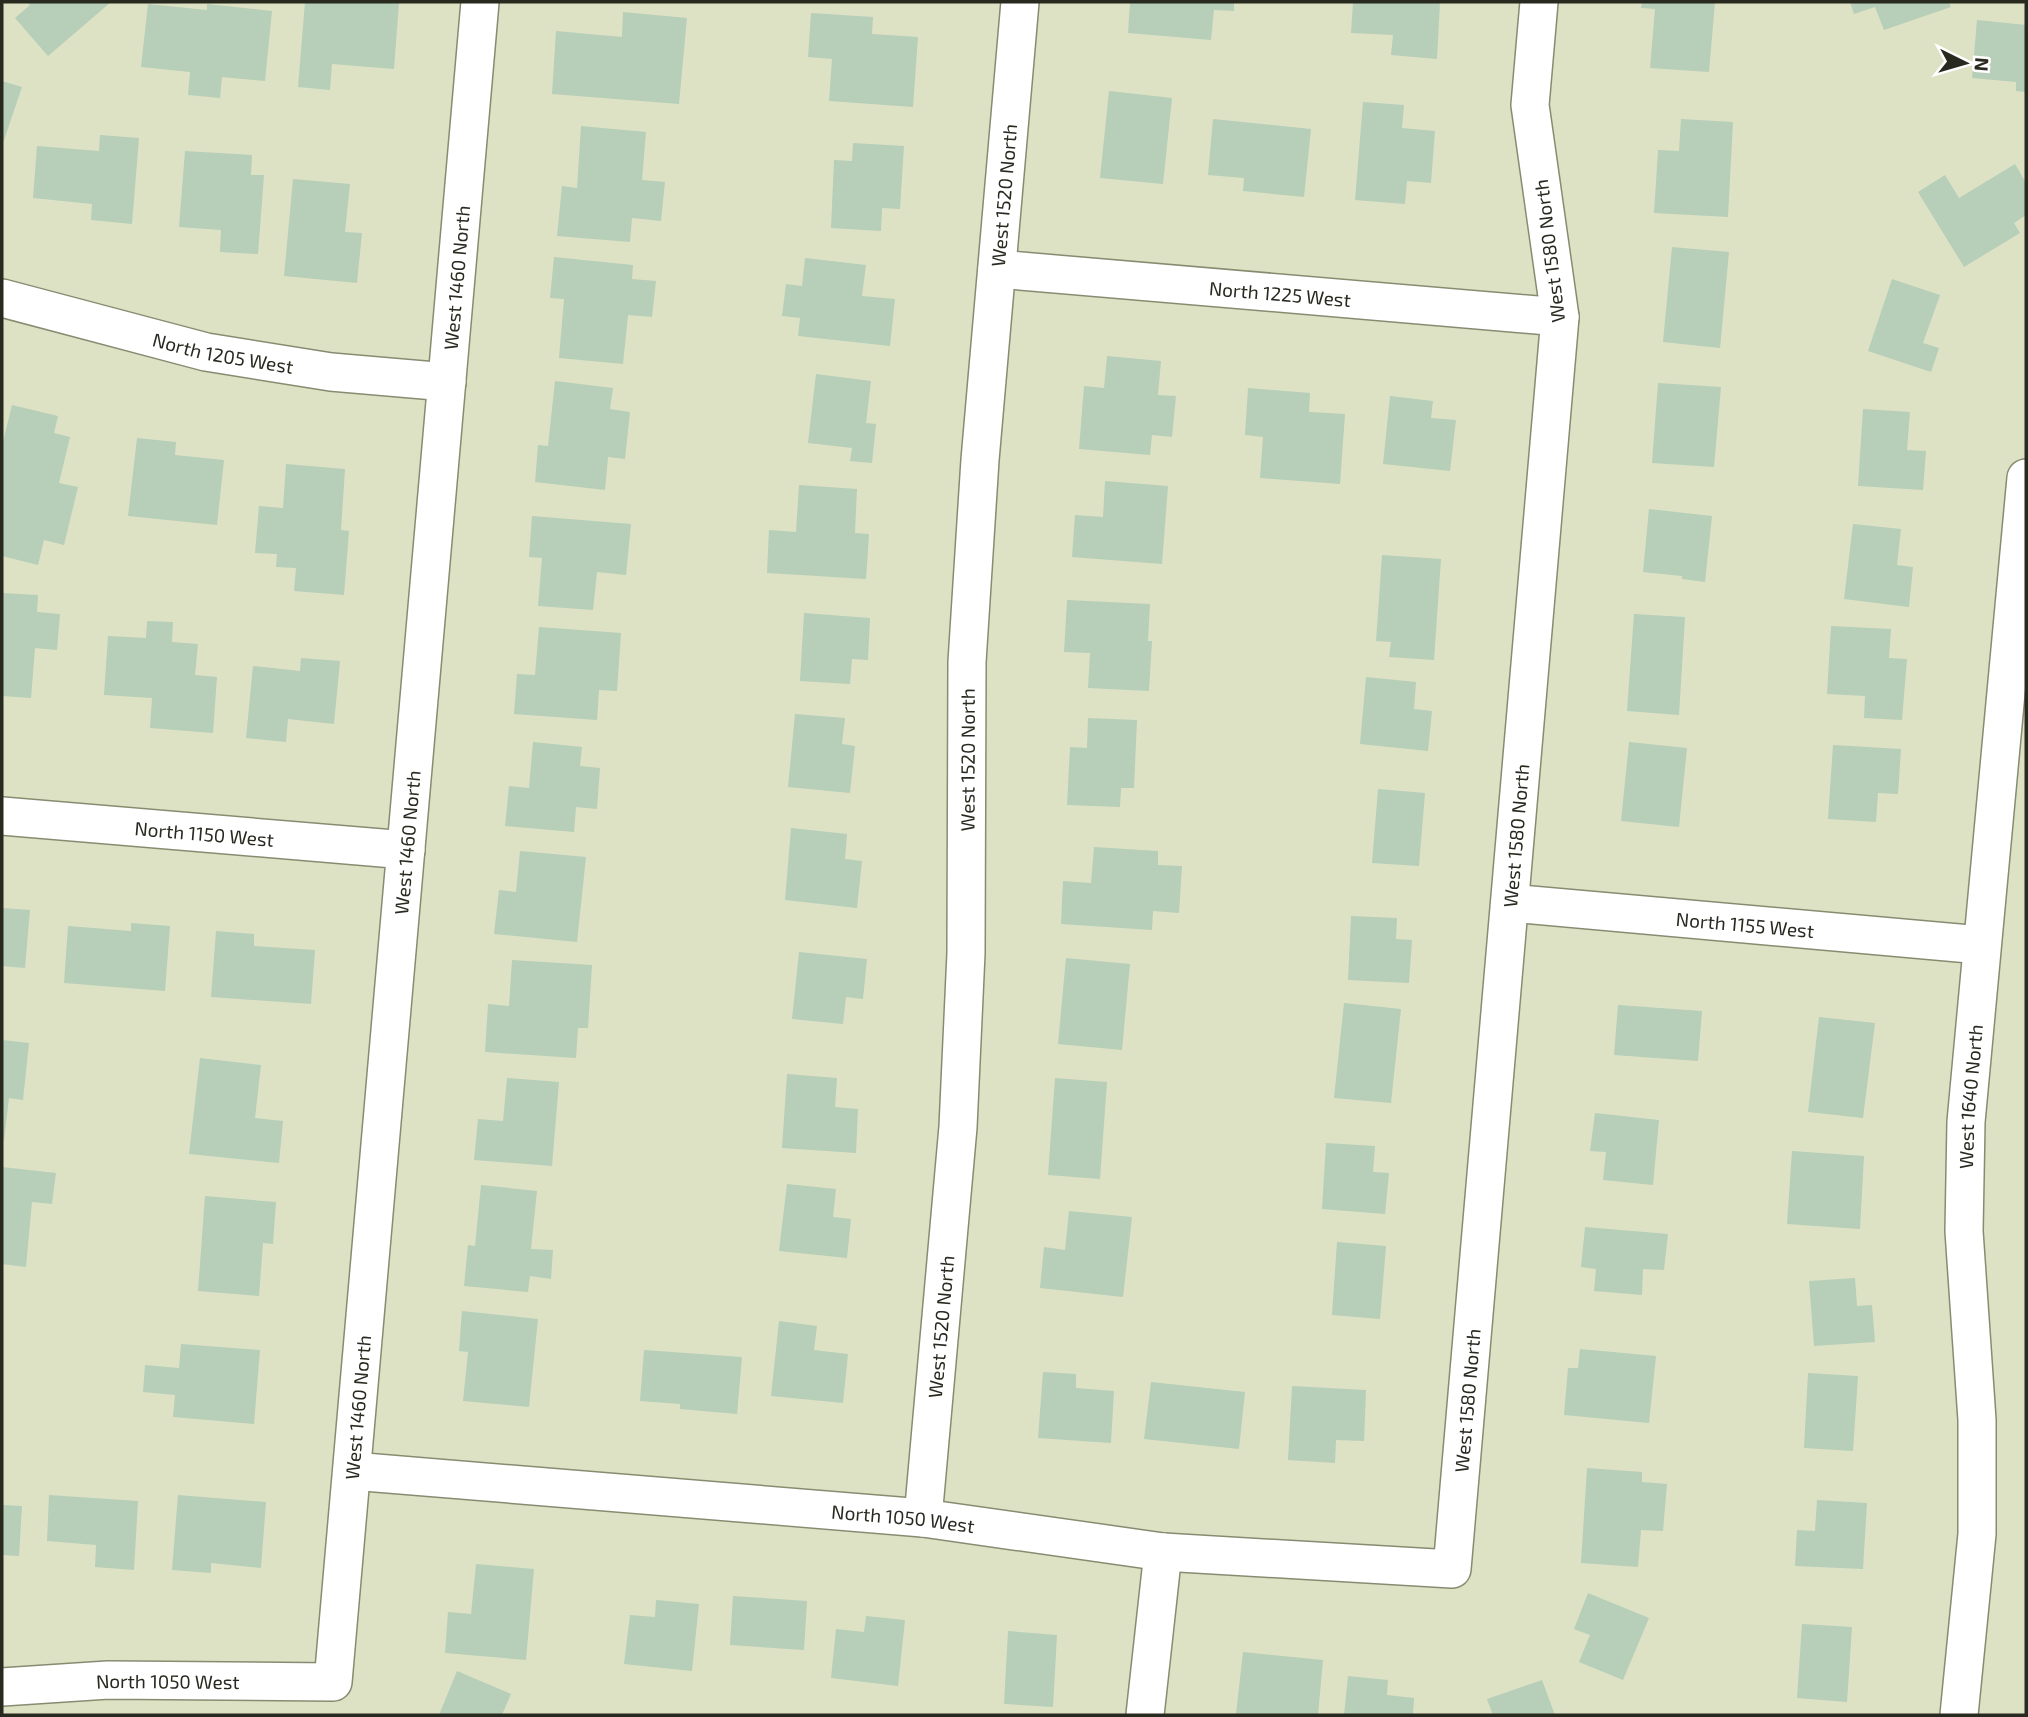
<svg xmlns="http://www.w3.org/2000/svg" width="2028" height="1717" font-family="'Exo 2',sans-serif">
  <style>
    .building { fill: #b7ceb8 }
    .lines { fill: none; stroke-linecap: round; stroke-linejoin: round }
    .street-casing { stroke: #878c71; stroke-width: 40 }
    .street { stroke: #fff; stroke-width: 37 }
    .labels { text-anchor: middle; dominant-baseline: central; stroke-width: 7; stroke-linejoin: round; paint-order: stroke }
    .street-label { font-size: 19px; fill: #282a1f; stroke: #fff }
  </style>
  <rect width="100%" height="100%" fill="#dde2c5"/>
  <!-- building -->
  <g class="building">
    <polygon points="27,2 111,2 48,56 15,18 30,5"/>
    <polygon points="305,2 399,3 394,69 332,64 330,90 298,87"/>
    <polygon points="1130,2 1234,2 1234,11 1214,10 1211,40 1128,33"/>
    <polygon points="1353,2 1440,2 1437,59 1391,55 1393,35 1351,33"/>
    <polygon points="1642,2 1715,2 1709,72 1650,68 1655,9 1641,8"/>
    <polygon points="1850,2 1949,2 1951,7 1884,30 1875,7 1854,14"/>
    <polygon points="148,4 207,10 207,4 272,11 265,81 222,77 220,98 188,95 190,72 141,67"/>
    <polygon points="623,12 687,18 679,104 552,94 556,31 622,37"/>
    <polygon points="811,13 873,17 872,34 918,37 913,107 829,101 832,59 808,57"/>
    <polygon points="1977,20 2026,25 2026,92 2016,91 2016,82 1972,78"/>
    <polygon points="2,81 22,87 2,146"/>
    <polygon points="1109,91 1172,98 1163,184 1100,178"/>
    <polygon points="1363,102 1404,105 1402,128 1435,131 1431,183 1407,181 1405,204 1355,200"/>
    <polygon points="1213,119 1311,129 1304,197 1243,191 1244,178 1208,175"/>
    <polygon points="1681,119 1733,122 1728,217 1654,213 1658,150 1679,151"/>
    <polygon points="581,126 646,132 642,180 665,182 661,221 632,218 630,242 557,236 562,186 577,188"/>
    <polygon points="100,135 139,138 132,224 91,220 92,204 33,198 37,146 99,151"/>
    <polygon points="853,143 904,146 900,209 882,208 881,231 831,228 834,160 852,161"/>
    <polygon points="185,151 252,155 251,175 264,175 258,254 220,252 221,230 179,227"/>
    <polygon points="2015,164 2026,183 2026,215 2014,223 2020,233 1964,267 1918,192 1945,175 1959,198"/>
    <polygon points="293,179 350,184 345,232 362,233 357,283 284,276"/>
    <polygon points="1672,247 1729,252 1720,348 1663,342"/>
    <polygon points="554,257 633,265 632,279 656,281 652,317 628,315 623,364 559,358 564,299 550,298"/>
    <polygon points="805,258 866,265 862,296 895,299 890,346 798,336 800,318 782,316 786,284 802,286"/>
    <polygon points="1892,279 1940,295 1923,343 1939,348 1931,372 1868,351"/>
    <polygon points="1107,356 1161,361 1158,395 1176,396 1172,437 1152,435 1150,455 1079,449 1084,386 1104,388"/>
    <polygon points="816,374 871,381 866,423 876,424 872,463 850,461 852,448 808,443"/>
    <polygon points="555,381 613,388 610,409 630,412 625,459 608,457 605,490 535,482 538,445 548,446"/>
    <polygon points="1658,383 1721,387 1714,467 1652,463"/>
    <polygon points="1248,388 1310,393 1309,412 1345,414 1340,484 1260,478 1263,437 1245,435"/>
    <polygon points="1390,396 1433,401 1431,418 1456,420 1450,471 1383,464"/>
    <polygon points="12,405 58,416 54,433 70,437 59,483 78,487 64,545 44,540 38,565 2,556 2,446"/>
    <polygon points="1863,409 1910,412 1907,450 1926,451 1923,490 1858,486"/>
    <polygon points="137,438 176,442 175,455 224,460 217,525 128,516"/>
    <polygon points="286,464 345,469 341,530 349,531 344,595 294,591 296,568 276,567 277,554 255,553 259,506 283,508"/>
    <polygon points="1105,481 1168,486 1162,564 1072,557 1075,515 1103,517"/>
    <polygon points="799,485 857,489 855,533 869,534 866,579 767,573 769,530 796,532"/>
    <polygon points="1649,509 1712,516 1705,582 1682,579 1682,576 1643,572"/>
    <polygon points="532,516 631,524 626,575 597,572 593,610 538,606 542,558 529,557"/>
    <polygon points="1853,524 1901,529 1897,565 1913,567 1909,607 1844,599"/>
    <polygon points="1382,555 1441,559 1434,660 1389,657 1391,642 1376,641"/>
    <polygon points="2,593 38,595 37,612 60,614 57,650 35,648 31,698 2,696"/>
    <polygon points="1067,600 1150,604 1148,641 1152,641 1149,691 1088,688 1090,653 1064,652"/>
    <polygon points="804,613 870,618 868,660 852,659 850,684 800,681"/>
    <polygon points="1634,614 1685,617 1679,715 1627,711"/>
    <polygon points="147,621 173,622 172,642 198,644 195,675 217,677 213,733 150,728 152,698 104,695 108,636 146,638"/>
    <polygon points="1831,626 1891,629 1889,658 1907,659 1902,720 1864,718 1865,696 1827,694"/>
    <polygon points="539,627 621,633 617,691 599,690 597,720 514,714 517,674 535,675"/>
    <polygon points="301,658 340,661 334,724 288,719 286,742 246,738 253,666 300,671"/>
    <polygon points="1366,677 1416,682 1414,709 1432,711 1428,751 1360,744"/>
    <polygon points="795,714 845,718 842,744 855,746 850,793 788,787"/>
    <polygon points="1088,718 1137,720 1134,788 1121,788 1120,807 1067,805 1070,747 1087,748"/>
    <polygon points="533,742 582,747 580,766 600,768 597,809 576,807 574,832 505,826 509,786 529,788"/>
    <polygon points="1629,742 1687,748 1679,827 1621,821"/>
    <polygon points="1833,745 1901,749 1898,794 1878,793 1876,822 1828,819"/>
    <polygon points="1378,789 1425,793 1419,866 1372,863"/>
    <polygon points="791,828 847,834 845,859 862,861 857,908 785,900"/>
    <polygon points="1094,847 1158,851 1158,865 1182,866 1179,913 1153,911 1152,930 1061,924 1063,881 1091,883"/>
    <polygon points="520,851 586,857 577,942 494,934 499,890 516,892"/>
    <polygon points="2,908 30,910 25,968 2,966"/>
    <polygon points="1351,916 1397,918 1396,939 1412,940 1409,983 1348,980"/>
    <polygon points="131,923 170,926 165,991 64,983 68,926 131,931"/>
    <polygon points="216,931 254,934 254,946 315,950 311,1004 211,997"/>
    <polygon points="799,952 867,959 863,999 846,997 843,1024 792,1019"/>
    <polygon points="1066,958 1130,964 1122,1050 1058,1044"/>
    <polygon points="512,960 592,965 588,1028 578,1028 576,1058 485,1052 488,1004 509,1006"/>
    <polygon points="1344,1003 1401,1009 1391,1103 1334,1098"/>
    <polygon points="1618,1005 1702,1011 1698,1061 1614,1055"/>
    <polygon points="1819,1017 1875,1023 1863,1118 1808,1112"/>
    <polygon points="2,1040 29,1043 23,1100 9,1098 4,1140 2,1140"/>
    <polygon points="200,1058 261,1065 255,1118 283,1121 279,1163 189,1154"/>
    <polygon points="787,1074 837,1078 835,1107 858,1109 856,1153 782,1148"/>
    <polygon points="507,1078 559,1082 552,1166 474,1160 478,1119 503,1121"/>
    <polygon points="1055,1078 1107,1082 1100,1179 1048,1175"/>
    <polygon points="1595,1113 1659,1120 1653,1185 1603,1180 1606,1152 1590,1151"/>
    <polygon points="1326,1143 1375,1146 1373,1172 1389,1173 1385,1214 1322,1209"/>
    <polygon points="1792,1151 1864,1156 1860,1229 1787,1224"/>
    <polygon points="2,1167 56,1173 52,1204 32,1202 26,1267 2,1264"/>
    <polygon points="787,1184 836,1189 833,1217 851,1219 847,1258 779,1251"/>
    <polygon points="481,1185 537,1191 531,1249 553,1250 551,1279 530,1276 528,1292 464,1286 468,1245 475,1246"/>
    <polygon points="205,1196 276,1202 273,1244 263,1243 259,1296 198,1291"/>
    <polygon points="1069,1211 1132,1217 1123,1297 1040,1288 1044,1247 1065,1250"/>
    <polygon points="1585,1227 1668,1234 1664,1270 1643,1269 1642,1295 1594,1291 1596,1269 1581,1267"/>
    <polygon points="1337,1242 1386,1246 1380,1319 1332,1315"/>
    <polygon points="1855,1278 1857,1306 1872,1305 1875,1342 1814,1346 1809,1281"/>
    <polygon points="462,1311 538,1319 529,1407 463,1401 468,1352 459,1351"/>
    <polygon points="779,1321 817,1326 814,1350 848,1354 843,1403 771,1396"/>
    <polygon points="181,1344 260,1350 254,1424 173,1417 175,1395 143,1392 145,1365 179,1368"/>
    <polygon points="1580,1349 1656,1356 1649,1423 1564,1415 1568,1368 1578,1368"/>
    <polygon points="644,1350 742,1357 737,1414 680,1409 680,1404 640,1401"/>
    <polygon points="1043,1372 1076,1374 1076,1388 1114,1391 1111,1443 1038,1438"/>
    <polygon points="1808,1373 1858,1376 1853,1451 1804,1448"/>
    <polygon points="1151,1382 1245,1392 1239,1449 1144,1439"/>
    <polygon points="1292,1386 1366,1390 1364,1441 1336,1440 1335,1463 1288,1460"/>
    <polygon points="1587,1468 1642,1472 1642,1482 1667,1484 1663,1531 1641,1530 1638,1567 1581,1563"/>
    <polygon points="49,1495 138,1501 134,1570 95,1567 96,1545 47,1541"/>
    <polygon points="178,1495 266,1502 261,1568 211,1563 211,1573 172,1570"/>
    <polygon points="1817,1500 1867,1503 1863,1569 1795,1566 1797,1530 1815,1531"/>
    <polygon points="2,1505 22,1506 19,1556 2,1555"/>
    <polygon points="476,1564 534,1569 526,1660 445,1653 448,1612 471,1614"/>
    <polygon points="1588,1593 1649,1618 1623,1680 1579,1662 1590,1635 1574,1629"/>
    <polygon points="733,1596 807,1601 804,1650 730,1645"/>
    <polygon points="656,1600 699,1604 692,1671 624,1664 630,1615 655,1617"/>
    <polygon points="866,1616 905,1620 898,1686 831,1678 836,1629 864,1632"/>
    <polygon points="1802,1624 1852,1627 1847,1702 1797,1698"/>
    <polygon points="1008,1631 1057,1635 1053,1707 1004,1704"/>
    <polygon points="1243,1652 1323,1660 1318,1715 1236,1714"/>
    <polygon points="457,1671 511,1694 502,1715 439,1715"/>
    <polygon points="1348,1676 1388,1680 1387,1695 1414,1698 1413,1715 1344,1715"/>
    <polygon points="1542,1680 1555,1715 1493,1715 1487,1699"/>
  </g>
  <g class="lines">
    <!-- street casing -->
    <g class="street-casing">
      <g id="street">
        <path id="s1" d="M 997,269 L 1560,317"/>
        <path id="s2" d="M 2,298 L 206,352 L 331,372 L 447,382"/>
        <path id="s3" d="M 2,816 L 406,850"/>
        <path id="s4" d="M 1510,903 L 1981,945"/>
        <path id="s5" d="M 352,1471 L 923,1518 L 1163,1552 L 1452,1569 L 1560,317 L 1530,105 L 1539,2"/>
        <path id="s6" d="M 923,1518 L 958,1127 L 966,953 L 967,662 L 980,460 L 1020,2"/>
        <path id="s7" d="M 2,1687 L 108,1680 L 333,1682 L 480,2"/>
        <polyline points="1145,1715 1163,1552"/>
        <path id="s8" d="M 1959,1715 L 1977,1534 L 1977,1420 L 1964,1231 L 1966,1122 L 2026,478"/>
      </g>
    </g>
    <!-- street -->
    <use href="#street" class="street"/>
  </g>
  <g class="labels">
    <!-- street labels -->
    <g class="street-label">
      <text stroke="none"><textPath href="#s6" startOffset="1326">West 1520 North</textPath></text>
      <text transform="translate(1549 251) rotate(-97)">West 1580 North</text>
      <text stroke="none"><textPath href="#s7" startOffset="1741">West 1460 North</textPath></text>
      <text stroke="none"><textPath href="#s1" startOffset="284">North 1225 West</textPath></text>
      <text stroke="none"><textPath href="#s2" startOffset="228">North 1205 West</textPath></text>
      <text stroke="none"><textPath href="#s6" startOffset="760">West 1520 North</textPath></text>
      <text stroke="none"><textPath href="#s3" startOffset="203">North 1150 West</textPath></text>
      <text stroke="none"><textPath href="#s5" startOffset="1841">West 1580 North</textPath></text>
      <text stroke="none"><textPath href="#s7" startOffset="1174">West 1460 North</textPath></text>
      <text stroke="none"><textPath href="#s4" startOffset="236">North 1155 West</textPath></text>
      <text stroke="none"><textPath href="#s8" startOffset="620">West 1640 North</textPath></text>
      <text stroke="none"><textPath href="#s6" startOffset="192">West 1520 North</textPath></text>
      <text stroke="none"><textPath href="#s5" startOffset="1274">West 1580 North</textPath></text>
      <text stroke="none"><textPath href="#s7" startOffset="607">West 1460 North</textPath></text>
      <text stroke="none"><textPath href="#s5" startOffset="553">North 1050 West</textPath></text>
      <text stroke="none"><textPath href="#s7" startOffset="166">North 1050 West</textPath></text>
    </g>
  </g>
  <!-- border -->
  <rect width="2028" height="1717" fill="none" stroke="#282a1f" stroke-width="7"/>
  <!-- north arrow -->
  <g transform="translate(1965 63) rotate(95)" stroke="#ffffff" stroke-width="5" paint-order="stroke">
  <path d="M0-5L12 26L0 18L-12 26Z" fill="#282a1f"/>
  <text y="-10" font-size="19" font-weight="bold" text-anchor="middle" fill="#282a1f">N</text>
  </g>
</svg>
